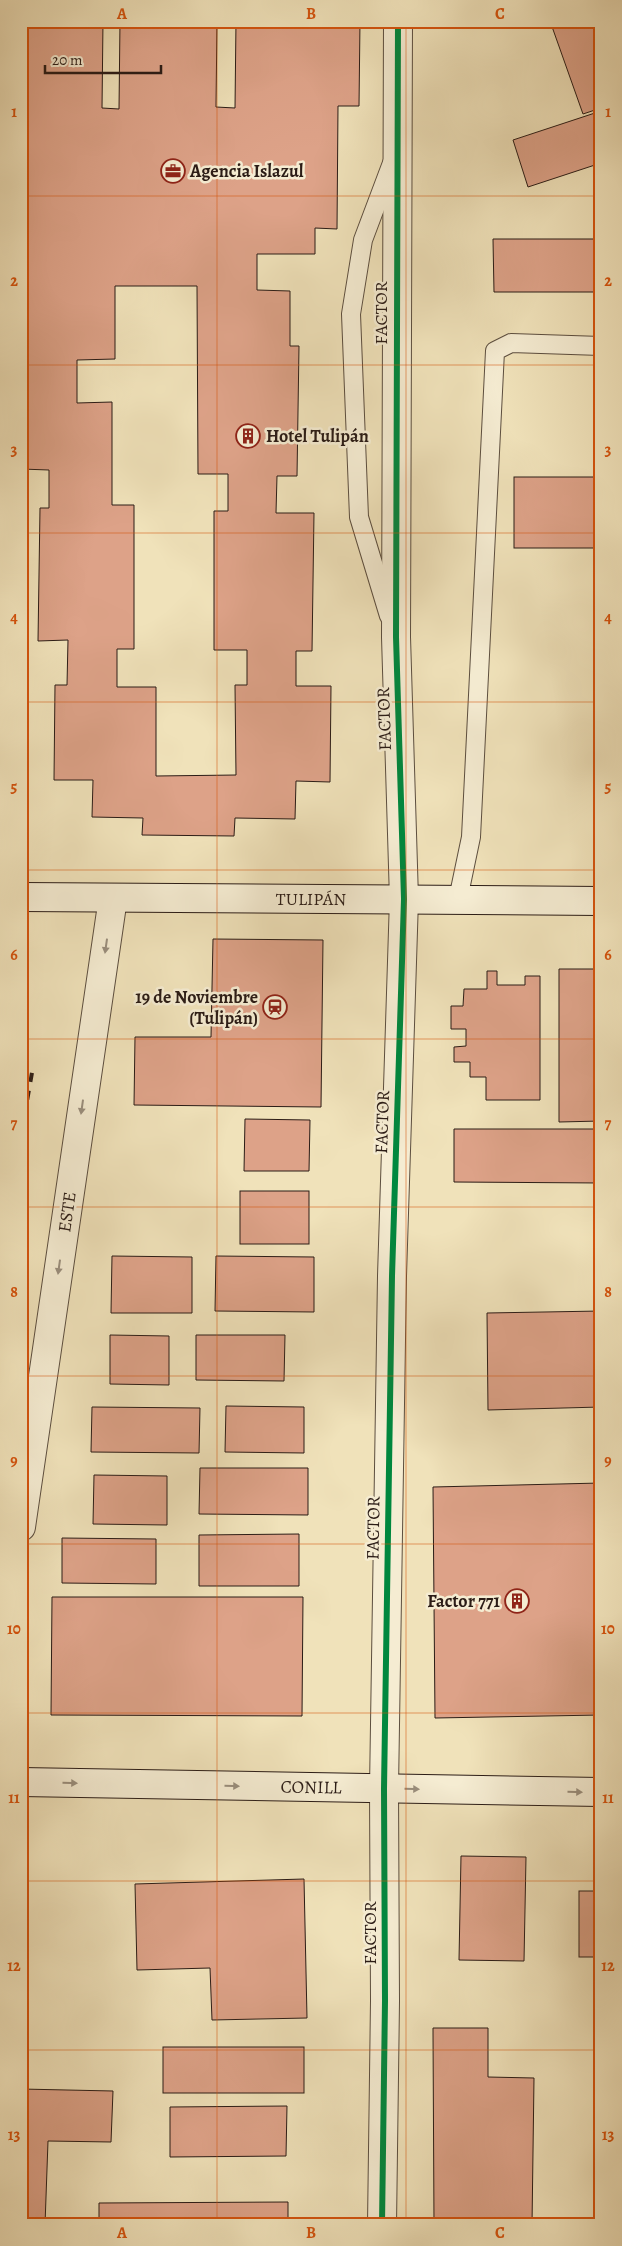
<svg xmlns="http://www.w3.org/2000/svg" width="622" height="2246" font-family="Alegreya,serif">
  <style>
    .building { fill: #dda288; stroke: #2b1c16; fill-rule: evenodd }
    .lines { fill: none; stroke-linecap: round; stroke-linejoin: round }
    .lane-casing { stroke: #5c4e3f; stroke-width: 20 }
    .street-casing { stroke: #5c4e3f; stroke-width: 30 }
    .secondary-casing { stroke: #2b1c16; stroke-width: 30 }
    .lane { stroke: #f5ecd2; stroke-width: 18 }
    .street { stroke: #f5ecd2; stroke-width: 28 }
    .secondary { stroke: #f5ecd2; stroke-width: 28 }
    .rail { stroke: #2b1c16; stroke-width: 4; stroke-dasharray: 9 9; stroke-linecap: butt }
    .cycleway-casing { stroke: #f5ecd2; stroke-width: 9 }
    .cycleway { stroke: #00873e; stroke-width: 6 }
    .oneway { fill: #9a8e7d }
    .grid { fill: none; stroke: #d5530d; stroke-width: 1; stroke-opacity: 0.55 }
    .labels { text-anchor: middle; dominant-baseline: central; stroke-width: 5; stroke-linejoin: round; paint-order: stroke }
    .poi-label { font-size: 18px; font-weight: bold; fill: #2b1c16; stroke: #f5ecd2; text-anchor: start }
    .street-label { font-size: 18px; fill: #2b1c16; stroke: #f5ecd2 }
    .neatline { fill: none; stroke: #d5530d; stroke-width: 2 }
    .grid-label { font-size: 16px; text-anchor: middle; font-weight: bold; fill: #d5530d }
  </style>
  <rect width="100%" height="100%" fill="#f0e2ba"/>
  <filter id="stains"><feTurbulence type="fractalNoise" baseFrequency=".004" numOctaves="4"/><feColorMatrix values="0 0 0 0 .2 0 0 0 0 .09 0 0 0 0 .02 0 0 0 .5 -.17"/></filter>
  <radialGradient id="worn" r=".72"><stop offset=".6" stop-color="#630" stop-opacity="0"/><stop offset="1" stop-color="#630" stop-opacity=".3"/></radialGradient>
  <!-- building -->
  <g class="building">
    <path d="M 21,21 L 103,21 L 102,108 L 119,109 L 120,21 L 217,21 L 216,107 L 235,108 L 236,21 L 360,21 L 359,106 L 338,106 L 337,229 L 315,228 L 315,254 L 257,254 L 257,290 L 290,291 L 290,346 L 299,346 L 297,476 L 277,476 L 276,513 L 314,513 L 312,651 L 296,651 L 296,686 L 331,686 L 330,782 L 296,781 L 295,819 L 235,818 L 234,836 L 142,835 L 143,818 L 92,817 L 93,780 L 54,780 L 55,685 L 67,685 L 68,640 L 38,641 L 40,508 L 49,508 L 49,470 L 21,469 ZM 115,286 L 197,286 L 198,474 L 228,474 L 228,511 L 214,511 L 214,650 L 247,650 L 247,685 L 235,685 L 236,775 L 156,776 L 156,687 L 117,687 L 117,649 L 134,649 L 134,505 L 112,505 L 112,402 L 77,403 L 77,360 L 115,359 Z"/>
    <polygon points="550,21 601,21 601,108 583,114"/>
    <polygon points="601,111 601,163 528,187 513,140"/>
    <polygon points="493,239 601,239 601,292 494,292"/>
    <rect x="514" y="477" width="87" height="71"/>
    <polygon points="213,939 323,940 321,1107 134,1105 135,1037 211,1037"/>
    <polygon points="559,969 601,969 601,1121 559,1122"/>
    <polygon points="487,971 497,971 497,985 525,985 525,976 540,976 540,1100 486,1100 486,1077 470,1077 470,1062 454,1062 454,1047 466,1046 466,1029 451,1029 451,1006 463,1006 464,989 487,989"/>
    <polygon points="245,1119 310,1120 309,1171 244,1171"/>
    <polygon points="454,1129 601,1129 601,1183 454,1182"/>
    <rect x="240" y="1191" width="69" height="53"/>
    <polygon points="112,1256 192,1257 192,1313 111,1313"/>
    <polygon points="216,1256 314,1257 314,1312 215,1311"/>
    <polygon points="601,1311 601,1407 488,1410 487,1313"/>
    <polygon points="110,1335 169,1336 169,1385 110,1384"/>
    <polygon points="196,1335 285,1335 284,1381 196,1380"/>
    <polygon points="226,1406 304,1407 304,1453 225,1452"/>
    <polygon points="92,1407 200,1408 199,1453 91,1452"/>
    <polygon points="200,1468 308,1468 308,1515 199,1514"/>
    <polygon points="94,1475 167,1476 167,1525 93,1524"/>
    <polygon points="601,1483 601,1715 435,1718 433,1487"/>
    <polygon points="299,1534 299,1586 199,1586 199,1535"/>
    <polygon points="62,1538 156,1539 156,1584 62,1583"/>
    <polygon points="52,1597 303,1597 302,1716 51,1715"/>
    <polygon points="461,1856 526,1857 524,1961 459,1960"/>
    <polygon points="304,1879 307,2018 212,2020 210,1968 137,1970 135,1884"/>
    <rect x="579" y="1891" width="22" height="66"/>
    <polygon points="433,2028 488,2028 488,2077 534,2078 532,2225 434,2225"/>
    <rect x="163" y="2047" width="141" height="46"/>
    <polygon points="21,2089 113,2091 111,2142 48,2141 45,2225 21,2225"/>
    <polygon points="287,2106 286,2156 170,2157 170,2107"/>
    <polygon points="288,2202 288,2225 99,2225 99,2203"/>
  </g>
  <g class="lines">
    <!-- lane casing -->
    <g class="lane-casing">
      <g id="lane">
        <polyline points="389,616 359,517 351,314 363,240 392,163"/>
        <polyline points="458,899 471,837 495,351 511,343 601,346"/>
      </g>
    </g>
    <!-- street casing -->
    <g class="street-casing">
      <g id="street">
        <polyline points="21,1527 113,898"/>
        <polyline points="382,2225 385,2001 384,1789 392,1276 404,899 396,637 398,21"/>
      </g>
    </g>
    <!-- secondary casing -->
    <g class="secondary-casing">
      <g id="secondary">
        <polyline points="21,897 601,901"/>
        <polyline points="21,1782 601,1792"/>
      </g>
    </g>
    <!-- lane -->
    <use href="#lane" class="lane"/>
    <!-- street -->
    <use href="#street" class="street"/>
    <!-- secondary -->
    <use href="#secondary" class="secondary"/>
    <!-- rail -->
    <polyline class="rail" points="21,1135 33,1067"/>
    <!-- cycleway casing -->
    <g class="cycleway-casing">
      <polyline id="cycleway" points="382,2225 385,2001 384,1789 392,1276 404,899 396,637 398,21"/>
    </g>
    <!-- cycleway -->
    <use href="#cycleway" class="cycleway"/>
  </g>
  <!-- one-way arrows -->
  <defs><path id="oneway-solid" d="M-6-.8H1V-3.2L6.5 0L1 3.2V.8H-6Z" transform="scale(1.25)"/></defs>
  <g class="oneway">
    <use href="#oneway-solid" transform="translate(106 946) rotate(98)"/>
    <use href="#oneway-solid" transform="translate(82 1107) rotate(98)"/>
    <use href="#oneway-solid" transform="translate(59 1267) rotate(98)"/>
    <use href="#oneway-solid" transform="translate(70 1783) rotate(1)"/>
    <use href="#oneway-solid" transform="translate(232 1786) rotate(1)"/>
    <use href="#oneway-solid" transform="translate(412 1789) rotate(1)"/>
    <use href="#oneway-solid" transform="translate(575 1792) rotate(1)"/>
  </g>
  <!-- grid -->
  <path class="grid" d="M 217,21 L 217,2225M 406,21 L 406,2225M 21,196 L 601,196M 21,365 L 601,365M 21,533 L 601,533M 21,702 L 601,702M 21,870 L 601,870M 21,1039 L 601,1039M 21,1207 L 601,1207M 21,1376 L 601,1376M 21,1544 L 601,1544M 21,1713 L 601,1713M 21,1881 L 601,1881M 21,2050 L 601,2050"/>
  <!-- icons -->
  <defs>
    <g id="office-ring" transform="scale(1.25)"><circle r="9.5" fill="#f5ecd2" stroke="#8f2418" stroke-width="1.5"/><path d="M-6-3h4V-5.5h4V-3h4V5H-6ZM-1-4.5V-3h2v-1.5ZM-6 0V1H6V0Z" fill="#8f2418"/></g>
    <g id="building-ring" transform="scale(1.25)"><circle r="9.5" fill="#f5ecd2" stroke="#8f2418" stroke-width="1.5"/><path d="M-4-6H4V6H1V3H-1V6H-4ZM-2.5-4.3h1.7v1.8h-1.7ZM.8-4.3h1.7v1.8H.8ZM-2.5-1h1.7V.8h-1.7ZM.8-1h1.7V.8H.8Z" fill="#8f2418"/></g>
    <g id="station-ring" transform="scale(1.25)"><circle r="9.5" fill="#f5ecd2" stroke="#8f2418" stroke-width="1.5"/><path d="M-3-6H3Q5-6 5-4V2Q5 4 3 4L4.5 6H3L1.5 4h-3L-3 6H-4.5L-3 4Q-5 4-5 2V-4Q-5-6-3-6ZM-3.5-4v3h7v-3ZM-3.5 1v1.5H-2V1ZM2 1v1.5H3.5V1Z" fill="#8f2418"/></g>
  </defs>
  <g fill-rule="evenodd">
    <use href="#office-ring" x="173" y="171"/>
    <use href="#building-ring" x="248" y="436"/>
    <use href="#station-ring" x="275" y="1007"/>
    <use href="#building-ring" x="517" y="1601"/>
  </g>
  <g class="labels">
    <!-- poi labels -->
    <g class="poi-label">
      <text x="190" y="171">Agencia Islazul</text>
      <text x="266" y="436">Hotel Tulipán</text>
      <text x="258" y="997" text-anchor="end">19 de Noviembre<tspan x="258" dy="21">(Tulipán)</tspan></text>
      <text x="500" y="1601" text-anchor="end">Factor 771</text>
    </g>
    <!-- street labels -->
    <g class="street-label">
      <text transform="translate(381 313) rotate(-90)">FACTOR</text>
      <text transform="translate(384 719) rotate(-92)">FACTOR</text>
      <text x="311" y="899">TULIPÁN</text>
      <text transform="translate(382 1122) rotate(-88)">FACTOR</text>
      <text transform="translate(67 1212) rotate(-82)">ESTE</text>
      <text transform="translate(373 1528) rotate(-89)">FACTOR</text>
      <text transform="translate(311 1787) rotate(1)">CONILL</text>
      <text transform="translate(370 1933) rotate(-90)">FACTOR</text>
    </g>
  </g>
  <!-- margin -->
  <rect width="622" height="2246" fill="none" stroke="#f0e2ba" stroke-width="55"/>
  <!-- scale -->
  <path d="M45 65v8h116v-8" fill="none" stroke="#2b1c16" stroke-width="2.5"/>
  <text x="52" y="65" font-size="15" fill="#2b1c16" stroke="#f5ecd2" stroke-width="4" paint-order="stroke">20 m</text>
  <rect x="28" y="28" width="566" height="2190" class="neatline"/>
  <g class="grid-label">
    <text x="122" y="19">A</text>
    <text x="311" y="19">B</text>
    <text x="500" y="19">C</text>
    <text x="14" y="117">1</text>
    <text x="608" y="117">1</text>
    <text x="14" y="286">2</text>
    <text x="608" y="286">2</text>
    <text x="14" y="455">3</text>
    <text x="608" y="455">3</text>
    <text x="14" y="623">4</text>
    <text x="608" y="623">4</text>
    <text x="14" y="792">5</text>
    <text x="608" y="792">5</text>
    <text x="14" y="960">6</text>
    <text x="608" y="960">6</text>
    <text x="14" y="1129">7</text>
    <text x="608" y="1129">7</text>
    <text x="14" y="1297">8</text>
    <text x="608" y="1297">8</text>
    <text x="14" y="1466">9</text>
    <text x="608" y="1466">9</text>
    <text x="14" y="1634">10</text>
    <text x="608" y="1634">10</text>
    <text x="14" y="1803">11</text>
    <text x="608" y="1803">11</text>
    <text x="14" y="1971">12</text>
    <text x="608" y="1971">12</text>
    <text x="14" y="2140">13</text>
    <text x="608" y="2140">13</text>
    <text x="122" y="2238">A</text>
    <text x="311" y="2238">B</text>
    <text x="500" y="2238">C</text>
  </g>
  <rect width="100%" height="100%" filter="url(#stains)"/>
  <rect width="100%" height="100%" fill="url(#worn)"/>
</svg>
